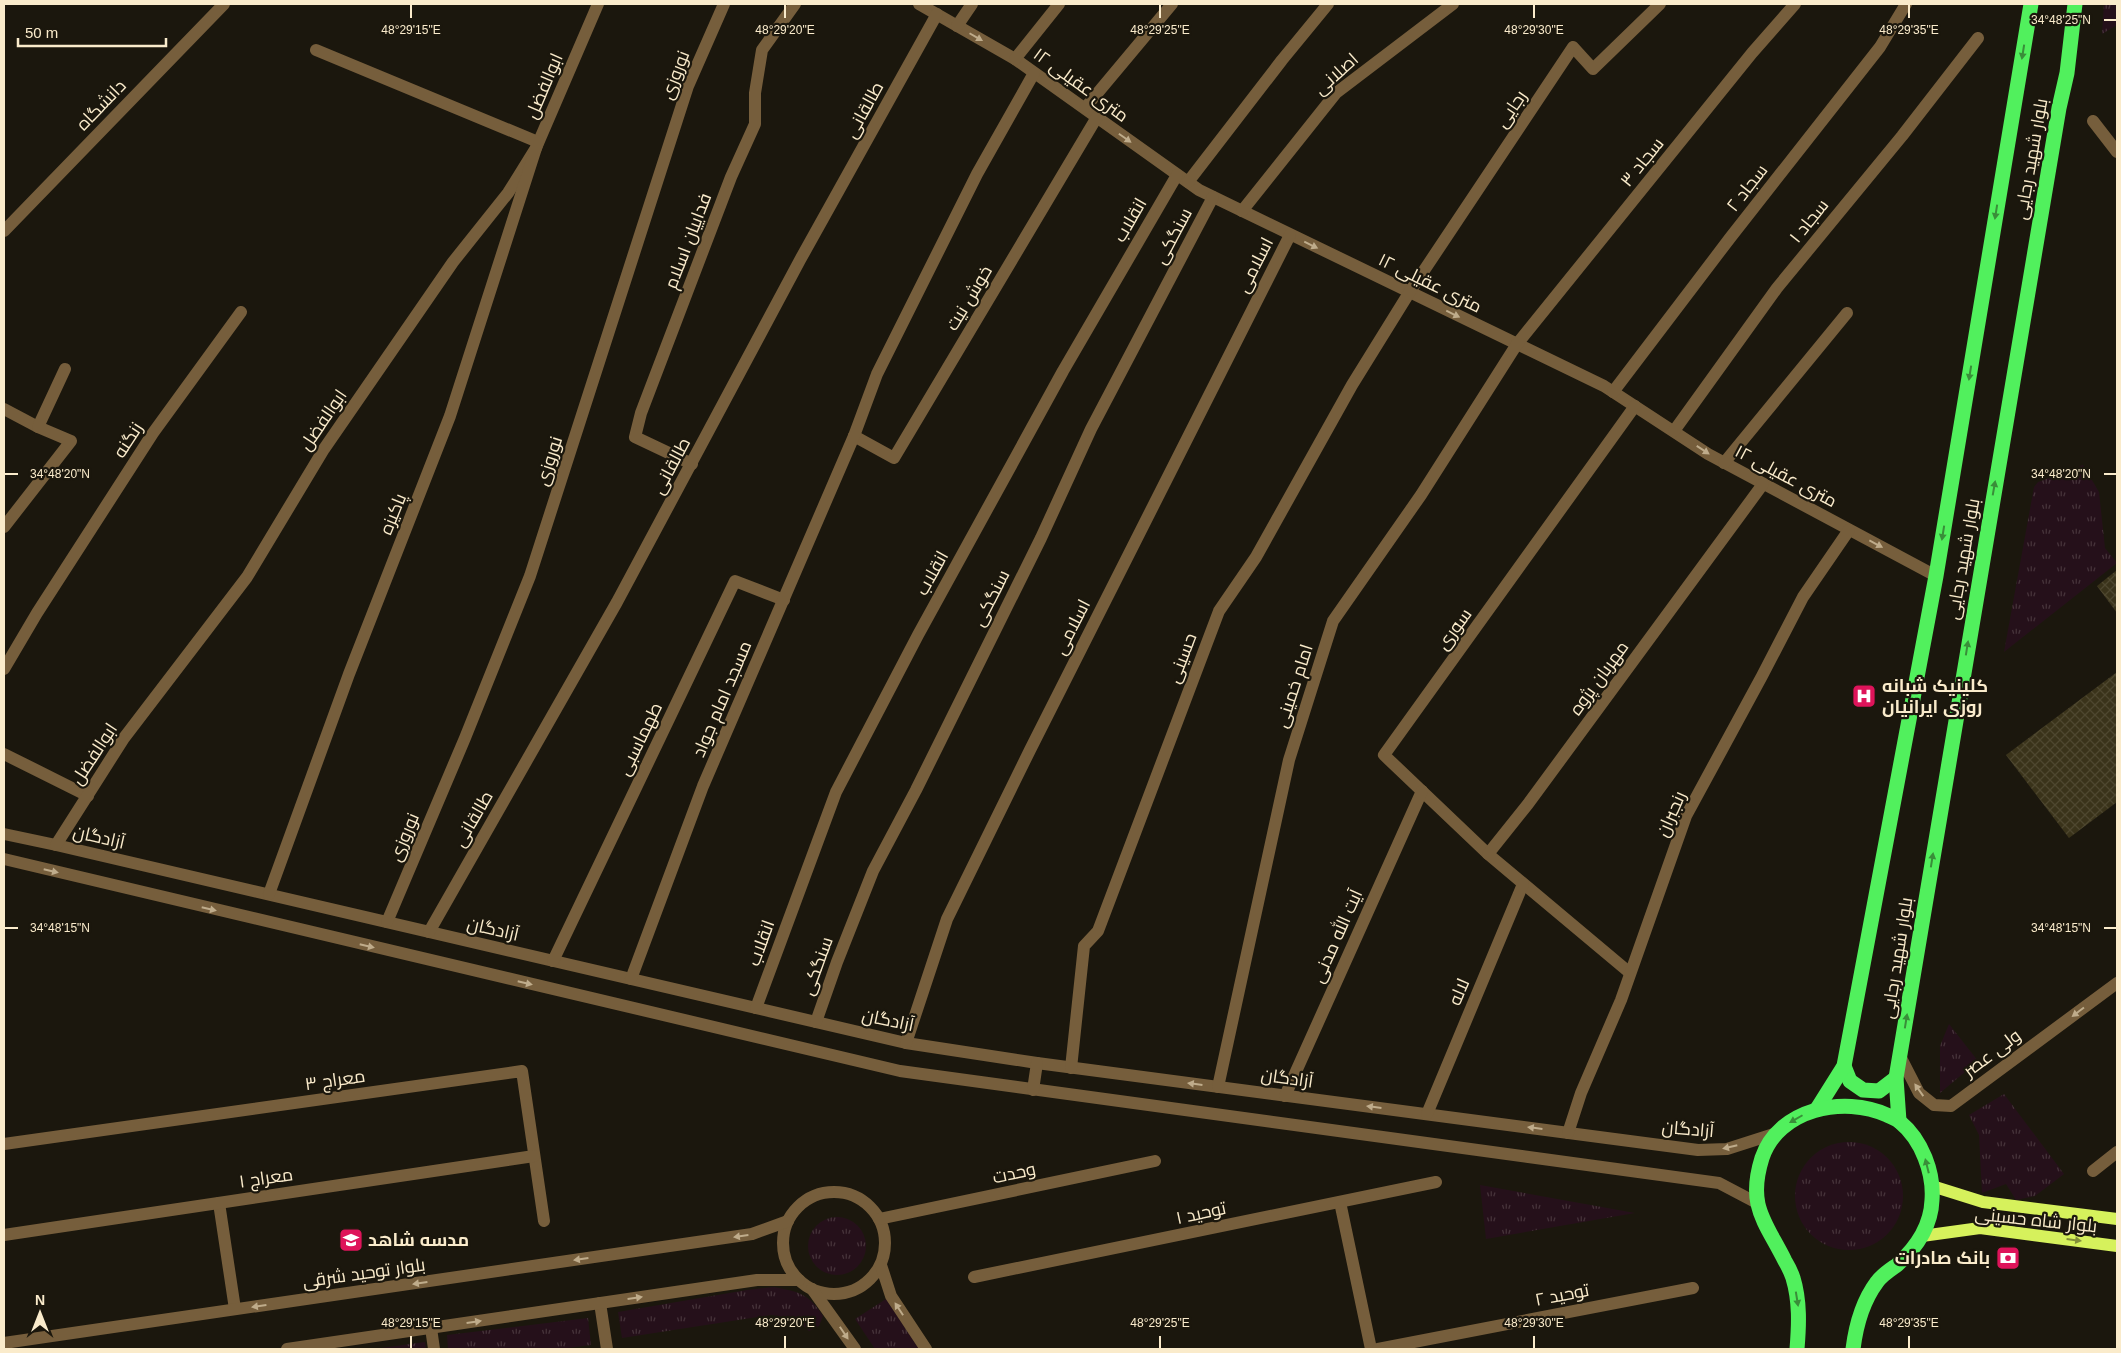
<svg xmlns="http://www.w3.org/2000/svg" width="2121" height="1353" font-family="Arial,Cairo,sans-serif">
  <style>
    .grass { fill: url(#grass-tufts) }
    .building { fill: url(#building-cross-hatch) }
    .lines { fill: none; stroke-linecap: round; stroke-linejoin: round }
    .minor { stroke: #765e3c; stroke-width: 12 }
    .major { stroke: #d6f15c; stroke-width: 12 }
    .highway { stroke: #51f05d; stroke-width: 15 }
    .oneway { fill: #bfac8b }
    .oneway2 { fill: #398e39 }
    .oneway3 { fill: #828f38 }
    .ticks { fill: none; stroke: #faebcb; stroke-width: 2 }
    .labels { text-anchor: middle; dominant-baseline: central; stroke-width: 4.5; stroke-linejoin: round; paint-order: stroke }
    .street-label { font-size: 18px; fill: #faebcb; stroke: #1b170d }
    .poi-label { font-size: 18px; font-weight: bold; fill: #faebcb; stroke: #1b170d; text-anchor: start }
    .ticks-label { font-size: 12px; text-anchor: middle; fill: #faebcb; stroke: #1b170d; stroke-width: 4.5; stroke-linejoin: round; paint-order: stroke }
  </style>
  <defs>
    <pattern id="grass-tufts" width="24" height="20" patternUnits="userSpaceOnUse" patternTransform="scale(1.25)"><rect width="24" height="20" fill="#25101a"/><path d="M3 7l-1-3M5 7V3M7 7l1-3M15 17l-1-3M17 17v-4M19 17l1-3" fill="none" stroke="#46333a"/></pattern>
    <pattern id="building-cross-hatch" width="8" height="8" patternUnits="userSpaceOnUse" patternTransform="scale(1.25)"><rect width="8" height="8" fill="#3a331a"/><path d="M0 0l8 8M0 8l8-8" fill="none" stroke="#4e472f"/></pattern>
  </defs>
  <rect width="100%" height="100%" fill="#1b170d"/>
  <!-- grass -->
  <g class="grass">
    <polygon points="2104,4 2117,4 2117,25 2102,34"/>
    <polygon points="2083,465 2099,492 2105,548 2117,563 2004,652 2034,487 2038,482"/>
    <polygon points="1949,1024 1978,1061 1940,1093 1940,1046"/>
    <polygon points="2004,1094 2064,1174 2035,1196 2016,1200 2006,1184 1982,1193 1979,1135 1969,1115"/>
    <circle cx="1849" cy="1196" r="54"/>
    <polygon points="1480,1185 1635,1213 1486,1239"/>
    <circle cx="837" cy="1246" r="29"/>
    <path d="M 774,1287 C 800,1292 809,1294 823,1316 L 819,1326 L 809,1331 L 794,1318 L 771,1315 L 622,1338 L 618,1312 L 747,1290 Z"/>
    <polygon points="886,1299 919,1349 875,1349 855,1319"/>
    <polygon points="588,1318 591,1345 560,1349 448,1349 447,1335"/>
    <polygon points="425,1342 426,1349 374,1349"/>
  </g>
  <!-- building -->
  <g class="building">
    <polygon points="2117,570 2117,613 2097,586"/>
    <polygon points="2117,672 2117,802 2069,838 2006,755"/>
  </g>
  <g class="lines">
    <!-- minor -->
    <g class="minor">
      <polyline points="919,4 1015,59 1199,190 1604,386 1708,454 1936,576"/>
      <polyline points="957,26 972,4"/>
      <polyline points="1015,59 1059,4"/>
      <polyline points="1085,108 1172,4"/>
      <polyline points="2093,121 2117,152"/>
      <polyline points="1188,182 1282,60 1328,4"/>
      <polyline points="1242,211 1336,93 1453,4"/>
      <polyline points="4,231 224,4"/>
      <polyline points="1613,392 1730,238 1880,47 1906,4"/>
      <polyline points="4,409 38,427"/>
      <polyline points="1674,431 1777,288 1902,136 1978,38"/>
      <polyline points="854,436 894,458 1097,117"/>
      <polyline points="1724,463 1847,313"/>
      <polyline points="692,464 635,437 641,413 731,177 755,124 755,93 762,50 795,4"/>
      <polyline points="4,527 71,441 38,427 65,369"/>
      <polyline points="4,669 37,613 153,433 241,312"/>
      <polyline points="4,754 88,796"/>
      <polyline points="4,834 56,845 906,1043 1037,1063 1698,1150 1727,1149 1777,1133"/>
      <polyline points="56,845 124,738 247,577 324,449 453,262 508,193 536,148 598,4"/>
      <polyline points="1488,854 1384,755 1635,406"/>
      <polyline points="4,859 900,1071 1719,1183 1757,1203"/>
      <polyline points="269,894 349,674 450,416 538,142 316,50"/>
      <polyline points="387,922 465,738 530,576 688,86 724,4"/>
      <polyline points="429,932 617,602 800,260 937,14"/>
      <polyline points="553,961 735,581 784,600"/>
      <polyline points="1630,973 1488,854 1528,804 1763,484"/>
      <polyline points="631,979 703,786 854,436 877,374 977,174 1034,73"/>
      <polyline points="756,1008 836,792 918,635 1063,371 1177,175"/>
      <polyline points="816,1022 837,962 873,871 916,790 1041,538 1091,429 1213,197"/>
      <polyline points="906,1043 947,919 1030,750 1290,235"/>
      <polyline points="1900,1056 1919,1093 1934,1105 1951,1106 2117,983"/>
      <polyline points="1071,1068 1084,946 1098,931 1219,611 1256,557 1352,385 1409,293 1573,47 1593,69 1660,4"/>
      <polyline points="1218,1087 1289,760 1333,621 1421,495 1517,344 1752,53 1795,4"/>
      <polyline points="1033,1090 1037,1063"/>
      <polyline points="1285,1096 1422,791"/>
      <polyline points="1427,1114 1523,884"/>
      <polyline points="1568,1133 1581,1093 1621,1000 1686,816 1762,676 1803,597 1849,530"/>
      <polyline points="4,1144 522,1071 544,1221"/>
      <polyline points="2093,1171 2117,1152"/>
      <circle cx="834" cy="1243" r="51"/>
      <polyline points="1340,1202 1371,1349"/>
      <polyline points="219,1203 235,1309"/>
      <polyline points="879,1219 1155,1161"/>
      <polyline points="4,1235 534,1156"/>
      <polyline points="881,1265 891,1296 926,1349"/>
      <polyline points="974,1277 1436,1182"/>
      <polyline points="812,1289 855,1349"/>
      <polyline points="600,1303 607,1349"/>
      <polyline points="431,1328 434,1349"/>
      <polyline points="4,1343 752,1234 788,1221"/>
      <polyline points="287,1349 757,1280 799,1280"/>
      <polyline points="1378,1349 1693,1288"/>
    </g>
    <!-- major -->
    <g class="major">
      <polyline points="1932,1186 1983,1202 2117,1219"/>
      <polyline points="1922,1236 1980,1228 2117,1246"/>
    </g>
    <!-- highway -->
    <g class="highway">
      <polyline points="1844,1066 1850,1081 1863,1090 1879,1091 1896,1078"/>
      <polyline points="1817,1109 1844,1066 1936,576 2031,4"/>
      <polyline points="1899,1121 1896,1078 2059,108 2067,73 2075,4"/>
      <path d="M 1797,1349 C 1799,1325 1800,1301 1793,1278 C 1791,1272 1788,1266 1785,1261 C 1765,1221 1747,1206 1762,1158 C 1778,1109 1844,1095 1887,1115 C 1891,1117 1897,1119 1900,1122 C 1922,1140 1934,1173 1932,1200 C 1931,1226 1916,1248 1897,1265 C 1890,1270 1882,1275 1877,1282 C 1862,1302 1856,1325 1853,1349"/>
    </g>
  </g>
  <!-- one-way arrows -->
  <defs><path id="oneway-solid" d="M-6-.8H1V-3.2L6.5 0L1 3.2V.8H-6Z" transform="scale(1.25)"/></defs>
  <g class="oneway">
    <use href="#oneway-solid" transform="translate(976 37) rotate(30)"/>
    <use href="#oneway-solid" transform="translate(1125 138) rotate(35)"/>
    <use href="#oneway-solid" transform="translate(1311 245) rotate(26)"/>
    <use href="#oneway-solid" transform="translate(1453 314) rotate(26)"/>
    <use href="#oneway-solid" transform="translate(1703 450) rotate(33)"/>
    <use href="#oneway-solid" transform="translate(1876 544) rotate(28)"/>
    <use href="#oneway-solid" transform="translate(51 871) rotate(13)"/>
    <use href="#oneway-solid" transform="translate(209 909) rotate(13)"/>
    <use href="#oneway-solid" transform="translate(367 946) rotate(13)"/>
    <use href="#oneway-solid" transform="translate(525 983) rotate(13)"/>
    <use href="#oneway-solid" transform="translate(2078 1012) rotate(143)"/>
    <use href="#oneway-solid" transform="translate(1195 1084) rotate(-173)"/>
    <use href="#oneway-solid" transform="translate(1919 1090) rotate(-125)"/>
    <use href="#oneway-solid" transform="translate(1374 1107) rotate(-173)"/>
    <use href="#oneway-solid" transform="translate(1535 1128) rotate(-173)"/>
    <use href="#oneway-solid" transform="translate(1730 1147) rotate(167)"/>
    <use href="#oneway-solid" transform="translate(741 1236) rotate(172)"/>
    <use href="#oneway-solid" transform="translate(581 1259) rotate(172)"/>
    <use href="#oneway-solid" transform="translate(420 1283) rotate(172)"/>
    <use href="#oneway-solid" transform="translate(635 1298) rotate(-8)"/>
    <use href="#oneway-solid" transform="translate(259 1306) rotate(172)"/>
    <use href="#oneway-solid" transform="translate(899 1309) rotate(-123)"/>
    <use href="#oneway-solid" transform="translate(474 1322) rotate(-8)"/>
    <use href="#oneway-solid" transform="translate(844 1333) rotate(56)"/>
  </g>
  <g class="oneway2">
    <use href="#oneway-solid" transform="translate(2023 52) rotate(99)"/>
    <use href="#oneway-solid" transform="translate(1996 212) rotate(99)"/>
    <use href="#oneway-solid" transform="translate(1970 373) rotate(99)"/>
    <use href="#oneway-solid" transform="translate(1994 488) rotate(-80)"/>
    <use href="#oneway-solid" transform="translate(1943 533) rotate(99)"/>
    <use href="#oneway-solid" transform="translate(1967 648) rotate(-81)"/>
    <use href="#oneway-solid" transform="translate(1932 860) rotate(-81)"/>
    <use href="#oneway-solid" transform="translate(1906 1021) rotate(-81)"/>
    <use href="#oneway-solid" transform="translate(1796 1119) rotate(150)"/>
    <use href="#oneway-solid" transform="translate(1927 1166) rotate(-104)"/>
    <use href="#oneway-solid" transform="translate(1797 1299) rotate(81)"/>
  </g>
  <use class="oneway3" href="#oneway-solid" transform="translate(2074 1240) rotate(7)"/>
  <!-- ticks -->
  <path class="ticks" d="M 411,5 L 411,18M 785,5 L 785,18M 1160,5 L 1160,18M 1534,5 L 1534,18M 1909,5 L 1909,18M 2104,20 L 2116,20M 5,474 L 18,474M 2104,474 L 2116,474M 5,928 L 18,928M 2104,928 L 2116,928M 411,1336 L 411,1348M 785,1336 L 785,1348M 1160,1336 L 1160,1348M 1534,1336 L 1534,1348M 1909,1336 L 1909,1348"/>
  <!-- icons -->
  <defs>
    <g id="hospital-square" transform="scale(1.25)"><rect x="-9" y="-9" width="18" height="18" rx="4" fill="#de145a" stroke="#1b170d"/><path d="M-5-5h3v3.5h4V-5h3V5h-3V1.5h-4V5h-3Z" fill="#fff"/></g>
    <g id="school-square" transform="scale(1.25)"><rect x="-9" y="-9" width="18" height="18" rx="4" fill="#de145a" stroke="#1b170d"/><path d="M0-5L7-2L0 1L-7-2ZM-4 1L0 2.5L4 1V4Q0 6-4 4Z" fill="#fff"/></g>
    <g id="bank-square" transform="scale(1.25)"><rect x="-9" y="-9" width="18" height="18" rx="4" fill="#de145a" stroke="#1b170d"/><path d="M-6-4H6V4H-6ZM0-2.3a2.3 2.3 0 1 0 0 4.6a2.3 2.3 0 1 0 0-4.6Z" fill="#fff"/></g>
  </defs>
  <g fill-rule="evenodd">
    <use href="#hospital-square" x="1864" y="696"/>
    <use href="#school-square" x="351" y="1240"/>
    <use href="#bank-square" x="2008" y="1258"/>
  </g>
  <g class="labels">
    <!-- street labels -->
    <g class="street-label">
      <text transform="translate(1336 74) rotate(-42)">اصلانی</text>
      <text transform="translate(675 75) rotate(-69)">نوروزی</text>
      <text transform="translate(1081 85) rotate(36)">۱۲ متری عقیلی</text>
      <text transform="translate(544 86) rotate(-67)">ابوالفضل</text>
      <text transform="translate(101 105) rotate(-46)">دانشگاه</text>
      <text transform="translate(1511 109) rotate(-56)">رجایی</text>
      <text transform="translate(864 110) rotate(-61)">طالقانی</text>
      <text transform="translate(2031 159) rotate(-80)">بلوار شهید رجایی</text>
      <text transform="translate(1642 162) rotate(-51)">سجاد ۳</text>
      <text transform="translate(1747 188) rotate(-52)">سجاد ۲</text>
      <text transform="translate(1130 220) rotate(-60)">انقلاب</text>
      <text transform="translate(1809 221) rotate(-51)">سجاد ۱</text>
      <text transform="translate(1173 236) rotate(-62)">سنگکی</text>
      <text transform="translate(688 241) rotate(-69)">فداییان اسلام</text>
      <text transform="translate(1255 265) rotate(-63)">اسلامی</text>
      <text transform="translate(1430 283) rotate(26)">۱۲ متری عقیلی</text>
      <text transform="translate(969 298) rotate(-59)">خوش نیت</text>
      <text transform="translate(323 420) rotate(-56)">ابوالفضل</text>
      <text transform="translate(128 440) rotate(-57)">زنگنه</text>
      <text transform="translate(549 461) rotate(-72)">نوروزی</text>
      <text transform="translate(671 466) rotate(-62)">طالقانی</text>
      <text transform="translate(1786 476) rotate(28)">۱۲ متری عقیلی</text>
      <text transform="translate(393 514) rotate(-68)">پاکیزه</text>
      <text transform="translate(1963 559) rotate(-80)">بلوار شهید رجایی</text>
      <text transform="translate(932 573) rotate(-61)">انقلاب</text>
      <text transform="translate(991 598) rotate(-63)">سنگکی</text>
      <text transform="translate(1072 627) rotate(-63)">اسلامی</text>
      <text transform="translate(1454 629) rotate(-54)">سوری</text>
      <text transform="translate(1182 658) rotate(-69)">حسینی</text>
      <text transform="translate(1599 678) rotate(-54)">مهربان پژوه</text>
      <text transform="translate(1294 686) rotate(-72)">امام خمینی</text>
      <text transform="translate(722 699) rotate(-67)">مسجد امام جواد</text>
      <text transform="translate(640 739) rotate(-64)">طهماسبی</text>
      <text transform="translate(94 754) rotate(-57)">ابوالفضل</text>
      <text transform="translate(1671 814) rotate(-66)">رنجبران</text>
      <text transform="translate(473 819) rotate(-60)">طالقانی</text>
      <text transform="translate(99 837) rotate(13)">آزادگان</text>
      <text transform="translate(404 837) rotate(-67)">نوروزی</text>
      <text transform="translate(493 929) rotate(13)">آزادگان</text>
      <text transform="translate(1337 936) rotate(-66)">آیت الله مدنی</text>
      <text transform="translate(761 943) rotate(-70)">انقلاب</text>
      <text transform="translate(1897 958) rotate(-81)">بلوار شهید رجایی</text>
      <text transform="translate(817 966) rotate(-70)">سنگکی</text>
      <text transform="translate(1459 992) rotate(-67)">لاله</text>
      <text transform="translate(888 1020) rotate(12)">آزادگان</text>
      <text transform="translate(1992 1053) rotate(-37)">ولی عصر</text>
      <text transform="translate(1287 1078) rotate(8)">آزادگان</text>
      <text transform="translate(335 1080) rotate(-8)">معراج ۳</text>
      <text transform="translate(1688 1129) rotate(5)">آزادگان</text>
      <text transform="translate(1014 1173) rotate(-12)">وحدت</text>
      <text transform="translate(266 1178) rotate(-8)">معراج ۱</text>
      <text transform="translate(1201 1213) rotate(-12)">توحید ۱</text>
      <text transform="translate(2036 1220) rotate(6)">بلوار شاه حسینی</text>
      <text transform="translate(364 1273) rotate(-8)">بلوار توحید شرقی</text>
      <text transform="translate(1562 1295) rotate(-11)">توحید ۲</text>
    </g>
    <!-- poi labels -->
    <g class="poi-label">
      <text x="1882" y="686">کلینیک شبانه<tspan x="1882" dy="21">روزی ایرانیان</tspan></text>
      <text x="368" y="1240">مدسه شاهد</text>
      <text x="1990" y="1258" text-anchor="end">بانک صادرات</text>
    </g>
  </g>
  <g class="ticks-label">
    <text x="2061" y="24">34°48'25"N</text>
    <text x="411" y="34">48°29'15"E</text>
    <text x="785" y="34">48°29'20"E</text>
    <text x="1160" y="34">48°29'25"E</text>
    <text x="1534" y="34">48°29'30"E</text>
    <text x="1909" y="34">48°29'35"E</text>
    <text x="60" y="478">34°48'20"N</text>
    <text x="2061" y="478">34°48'20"N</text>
    <text x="60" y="932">34°48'15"N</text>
    <text x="2061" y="932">34°48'15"N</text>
    <text x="411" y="1327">48°29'15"E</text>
    <text x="785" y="1327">48°29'20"E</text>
    <text x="1160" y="1327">48°29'25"E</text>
    <text x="1534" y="1327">48°29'30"E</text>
    <text x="1909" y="1327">48°29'35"E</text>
  </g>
  <!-- border -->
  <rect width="2121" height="1353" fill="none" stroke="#faebcb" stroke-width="10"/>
  <!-- north arrow -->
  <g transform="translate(40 1313)" stroke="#1b170d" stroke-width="4" paint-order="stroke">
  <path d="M0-4L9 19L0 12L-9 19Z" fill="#faebcb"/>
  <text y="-8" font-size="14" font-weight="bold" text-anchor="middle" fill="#faebcb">N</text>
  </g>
  <!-- scale -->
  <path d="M18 38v8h148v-8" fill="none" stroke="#faebcb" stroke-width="2.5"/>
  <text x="25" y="38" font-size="15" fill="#faebcb" stroke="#1b170d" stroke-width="4" paint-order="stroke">50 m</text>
</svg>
